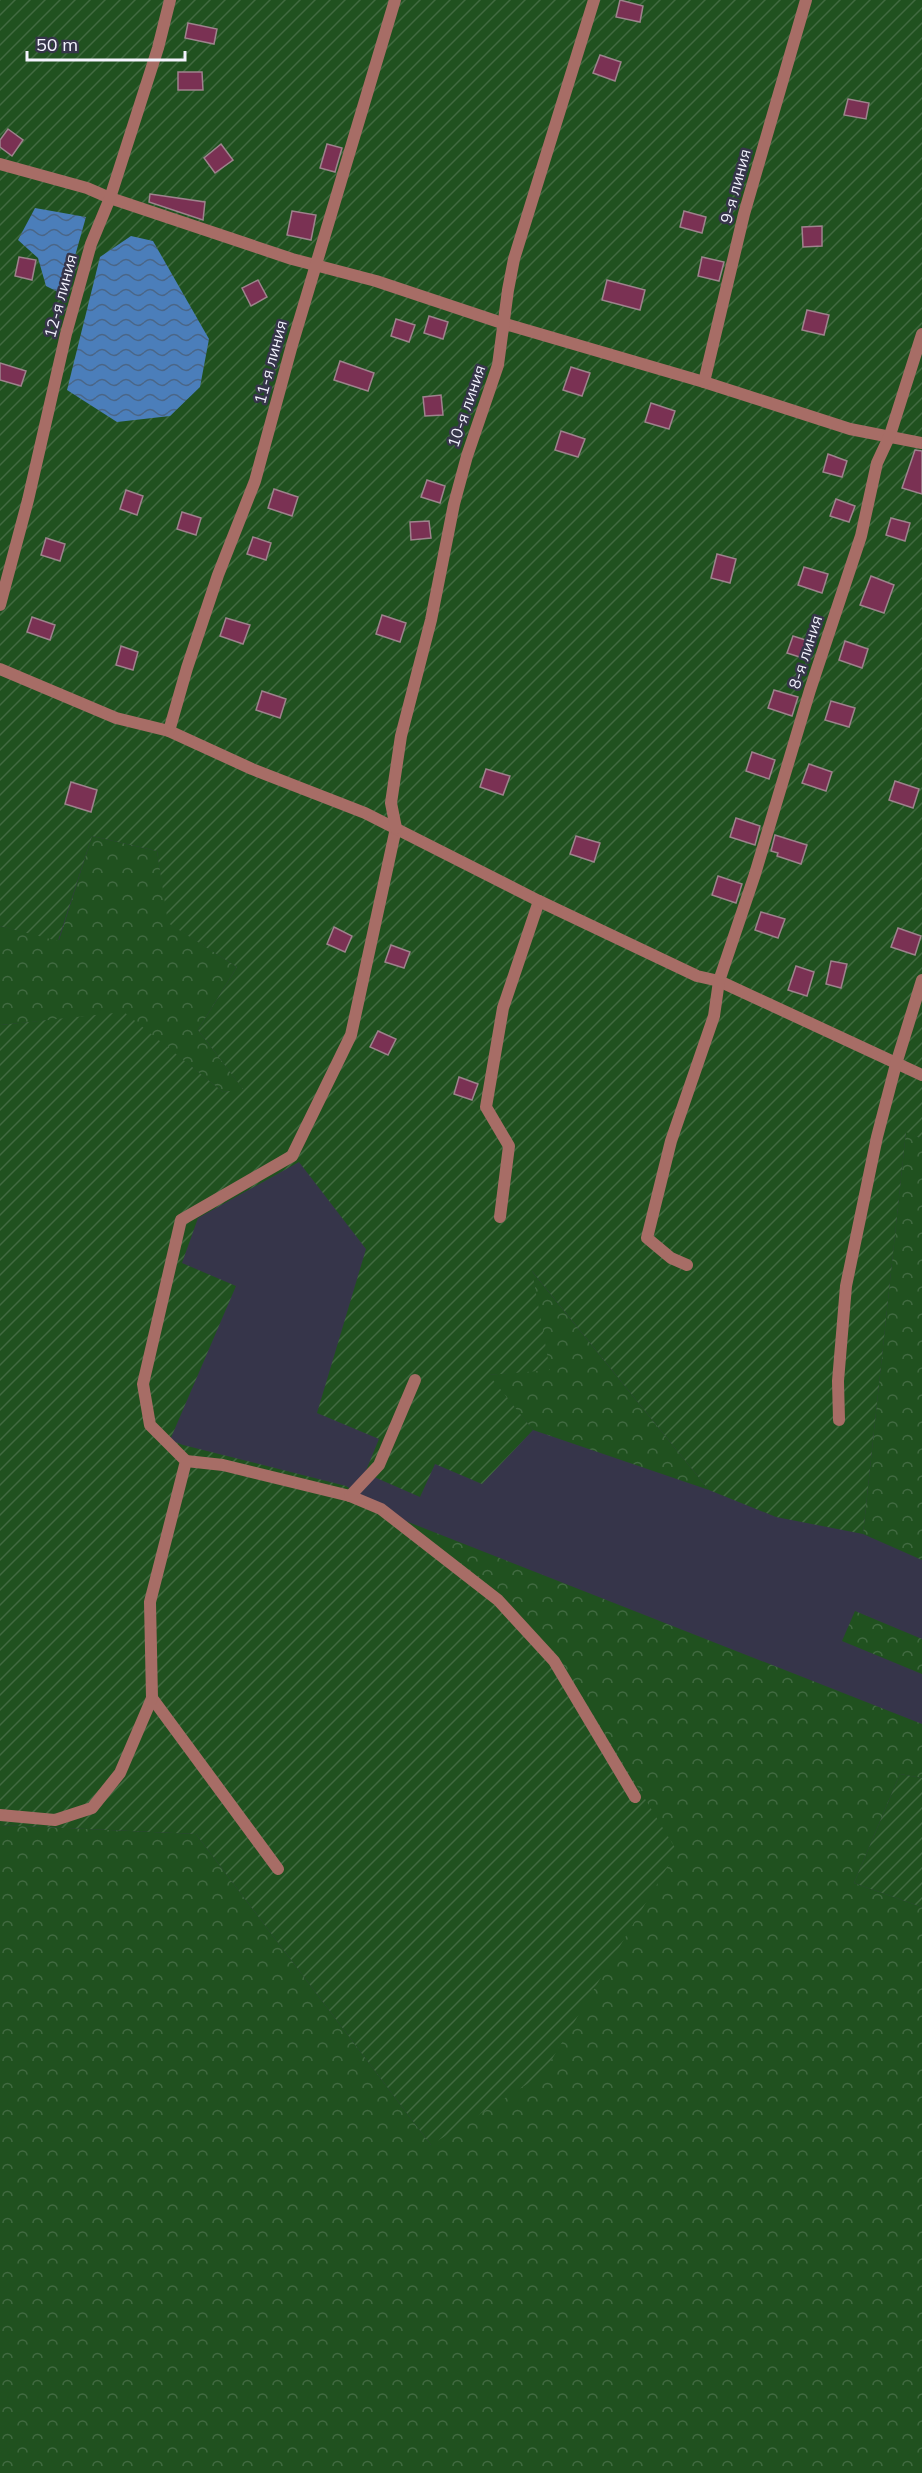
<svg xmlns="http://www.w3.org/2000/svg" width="922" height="2473" font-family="Mulish,sans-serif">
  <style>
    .forest { fill: url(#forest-crowns) }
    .garden { fill: url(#garden-furrows) }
    .water { fill: url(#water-waves) }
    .building { fill: #7a3153; stroke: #9e838d; stroke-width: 1.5 }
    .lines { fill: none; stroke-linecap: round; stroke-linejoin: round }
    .service { stroke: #a76d66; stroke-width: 12 }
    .minor { stroke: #a76d66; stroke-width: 12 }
    .labels { text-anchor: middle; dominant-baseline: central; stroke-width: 5; stroke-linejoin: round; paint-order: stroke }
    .street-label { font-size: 16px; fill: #f3f3fe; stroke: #36354a }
  </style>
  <defs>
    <pattern id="forest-crowns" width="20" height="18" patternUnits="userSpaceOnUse" patternTransform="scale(1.5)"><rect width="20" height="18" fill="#20511f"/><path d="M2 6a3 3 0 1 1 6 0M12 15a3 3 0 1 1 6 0" fill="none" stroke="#416a41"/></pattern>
    <pattern id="garden-furrows" width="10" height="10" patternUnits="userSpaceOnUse" patternTransform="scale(1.5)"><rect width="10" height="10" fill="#20511f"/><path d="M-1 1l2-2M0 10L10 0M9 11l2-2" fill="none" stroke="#416a41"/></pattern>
    <pattern id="water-waves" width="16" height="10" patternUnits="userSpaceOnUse" patternTransform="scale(1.5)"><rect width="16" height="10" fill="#4b7eba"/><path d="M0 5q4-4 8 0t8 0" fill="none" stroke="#4a6688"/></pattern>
  </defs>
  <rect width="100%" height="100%" fill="#36354a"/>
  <!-- forest -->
  <g class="forest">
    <polygon points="92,836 157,851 169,923 237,967 198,1030 244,1090 223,1092 124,1013 0,1025 0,926 59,940"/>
    <polygon points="906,1131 922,1139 922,1560 863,1534"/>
    <polygon points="531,1270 709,1490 533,1430 488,1375 549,1369"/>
    <polygon points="398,1518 922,1724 922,1778 900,1774 854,1883 922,1907 922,2473 0,2473 0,1825 196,1834 431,2145"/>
    <polygon points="855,1611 922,1639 922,1674 842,1641"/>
  </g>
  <!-- garden -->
  <g class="garden">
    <polygon points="0,0 922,0 922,1139 906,1132 863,1534 776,1517 709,1490 532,1271 550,1370 489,1375 533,1430 482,1484 435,1464 420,1497 365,1473 379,1439 317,1413 366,1249 299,1162 198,1218 182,1263 236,1286 170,1440 183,1445 346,1486 398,1518 479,1576 556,1654 677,1851 543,2074 431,2145 196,1834 0,1825 0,1025 124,1012 223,1092 243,1089 198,1030 237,967 168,923 157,851 92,836 58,941 0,926"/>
    <polygon points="900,1774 922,1778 922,1907 854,1883"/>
  </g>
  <!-- water -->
  <g class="water">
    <polygon points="35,208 86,217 64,295 46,286 38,258 18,240"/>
    <polygon points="131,236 153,241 209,339 200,387 170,416 117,422 67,390 100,257"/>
  </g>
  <!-- building -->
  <g class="building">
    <polygon points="620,0 643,6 640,22 616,17"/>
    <polygon points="188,23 217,29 214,44 185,38"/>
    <polygon points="600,55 621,62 615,81 593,73"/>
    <polygon points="178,72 202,72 203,90 178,90"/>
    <polygon points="848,99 869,103 866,119 844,115"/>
    <polygon points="8,129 23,140 12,156 0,147 0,140"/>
    <polygon points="221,144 233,160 215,173 204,158"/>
    <polygon points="327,144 342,148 335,172 320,168"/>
    <polygon points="150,194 205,202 203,220 149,202"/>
    <polygon points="292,211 316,215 311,240 287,235"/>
    <polygon points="684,211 706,217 702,233 680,227"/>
    <polygon points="822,226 822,246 803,247 802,227"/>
    <polygon points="19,257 36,260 32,280 15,276"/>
    <polygon points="702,257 724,262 719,281 698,276"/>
    <polygon points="258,280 267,297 251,306 242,288"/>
    <polygon points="607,280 645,290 640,310 602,300"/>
    <polygon points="807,310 829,315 824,335 802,330"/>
    <polygon points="429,316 448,322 443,339 424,333"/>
    <polygon points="396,319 415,325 409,342 391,336"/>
    <polygon points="340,361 374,373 368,391 334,380"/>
    <polygon points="0,363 26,371 21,386 0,380"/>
    <polygon points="571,367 590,373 582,396 563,390"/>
    <polygon points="441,395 443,415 425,416 423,397"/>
    <polygon points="651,403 675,411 669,429 645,422"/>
    <polygon points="561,431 585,439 578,457 555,450"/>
    <polygon points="915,450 922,451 922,494 902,488"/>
    <polygon points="828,454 847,461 842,477 823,472"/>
    <polygon points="427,480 445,486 440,503 421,497"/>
    <polygon points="274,489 298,497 292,516 268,508"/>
    <polygon points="126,490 143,496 137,515 120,509"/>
    <polygon points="836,499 855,506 849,522 830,516"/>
    <polygon points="182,512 201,518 196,535 177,529"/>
    <polygon points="891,518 910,523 905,541 886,535"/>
    <polygon points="429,521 431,538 411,540 410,522"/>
    <polygon points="253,537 271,543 266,560 247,554"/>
    <polygon points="46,538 65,544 60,561 41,555"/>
    <polygon points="717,554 736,559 730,583 711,578"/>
    <polygon points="804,567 828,574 822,593 798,585"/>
    <polygon points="871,576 894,585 884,613 860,605"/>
    <polygon points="382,615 406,623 400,642 376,634"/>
    <polygon points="32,617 55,625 50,640 27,632"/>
    <polygon points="226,618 250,625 243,644 220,636"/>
    <polygon points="793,636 812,642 806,659 787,653"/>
    <polygon points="845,641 868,649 862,668 839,660"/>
    <polygon points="121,646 138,652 133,670 116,665"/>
    <polygon points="774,690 798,697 792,716 768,708"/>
    <polygon points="262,691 286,699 280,718 256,710"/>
    <polygon points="831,701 855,708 849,727 825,720"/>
    <polygon points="752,752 775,760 769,779 746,771"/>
    <polygon points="809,764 832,772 826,791 802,783"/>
    <polygon points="486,769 510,776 503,795 480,787"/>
    <polygon points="895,781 919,789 913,808 889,800"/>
    <polygon points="71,782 97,790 91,812 65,804"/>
    <polygon points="736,818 760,826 755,845 730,837"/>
    <polygon points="775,835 807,845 801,864 777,856 778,853 771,851"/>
    <polygon points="576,836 600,843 594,862 570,854"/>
    <polygon points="718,876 742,884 736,903 712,895"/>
    <polygon points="761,912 785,919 778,938 755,930"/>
    <polygon points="334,927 352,936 345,952 327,944"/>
    <polygon points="898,928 921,936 915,955 891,947"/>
    <polygon points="391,945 410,952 404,968 385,962"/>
    <polygon points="831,961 847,964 841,988 826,984"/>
    <polygon points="796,966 814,972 807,996 788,990"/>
    <polygon points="378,1031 396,1039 388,1055 370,1047"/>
    <polygon points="459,1077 478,1084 472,1100 454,1094"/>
  </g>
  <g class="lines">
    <!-- service -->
    <g class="service">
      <polyline points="500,1217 509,1146 486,1107 503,1008 539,901"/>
      <polyline points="186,1461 223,1465 350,1496 381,1509 498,1600 554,1661 635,1797"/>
      <polyline points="350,1496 379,1465 415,1380"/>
      <polyline points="152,1698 278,1869"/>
      <polyline points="0,1815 55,1820 92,1808 120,1773 152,1698 150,1602 186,1461 150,1425 143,1384 181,1220 292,1156 351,1035 396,828"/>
    </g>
    <!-- minor -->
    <g class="minor">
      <polyline points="0,164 87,188 110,198 292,259 376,281 505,324 704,382 850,429 922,443"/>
      <polyline points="704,382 744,214 806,0"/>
      <polyline points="0,605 28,500 66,334 91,244 110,198 158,48 170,0"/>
      <polyline points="0,669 116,718 169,731 252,769 365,813 539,901 697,976 719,981 922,1075"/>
      <polyline points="169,731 187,668 218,575 255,481 292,345 395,0"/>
      <polyline points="396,828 391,803 401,736 431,620 454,504 467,456 498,365 508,290 514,259 594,0"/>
      <polyline points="687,1265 671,1258 647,1238 671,1141 714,1016 719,981 755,874 810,690 861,536 877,463 890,435 922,334"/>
      <polyline points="839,1420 838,1381 846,1286 877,1137 896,1064 922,980"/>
    </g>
  </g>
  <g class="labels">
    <!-- street labels -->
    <g class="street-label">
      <text transform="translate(735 186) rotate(-75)">9-я линия</text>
      <text transform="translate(60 296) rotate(-75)">12-я линия</text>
      <text transform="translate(270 362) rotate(-75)">11-я линия</text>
      <text transform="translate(466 406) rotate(-71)">10-я линия</text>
      <text transform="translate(805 652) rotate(-72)">8-я линия</text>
    </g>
  </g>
  <!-- scale -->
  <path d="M27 51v9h158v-9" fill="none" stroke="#f3f3fe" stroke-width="3"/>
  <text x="36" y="51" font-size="18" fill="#f3f3fe" stroke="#36354a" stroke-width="4.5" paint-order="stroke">50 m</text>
</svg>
